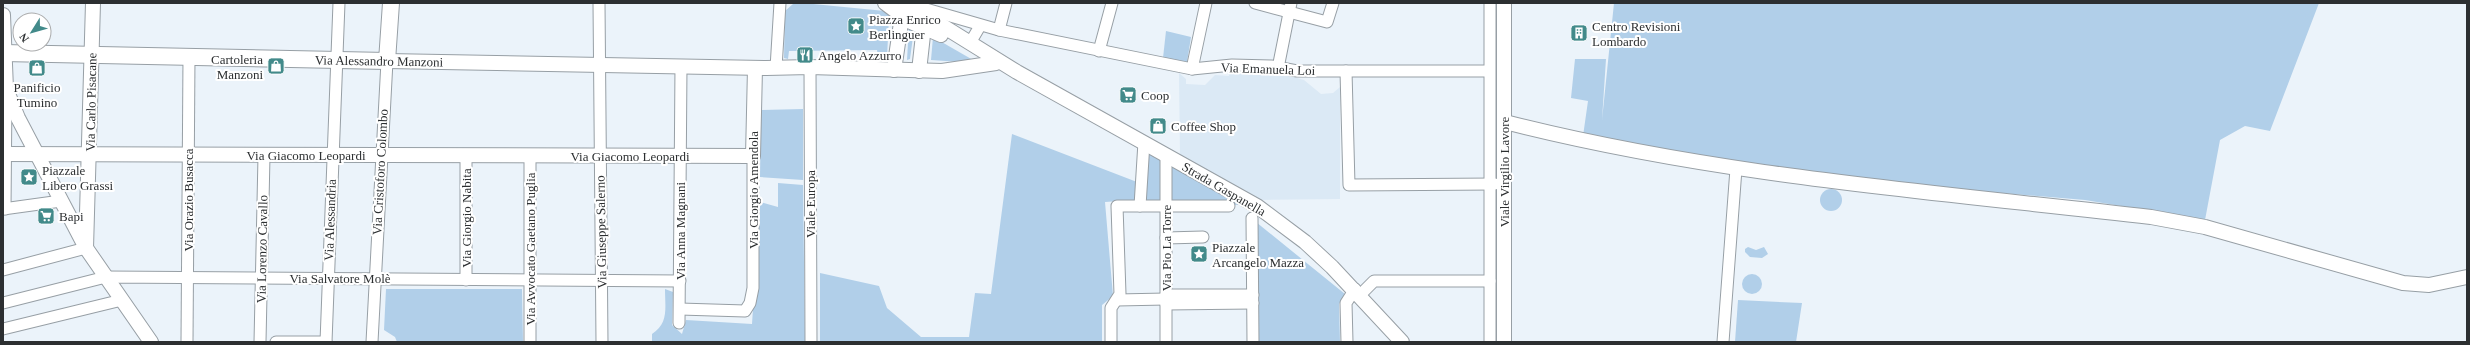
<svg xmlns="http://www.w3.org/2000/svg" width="2470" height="345" font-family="'Times New Roman',serif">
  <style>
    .built { fill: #dbe9f5 }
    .green { fill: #b1cfe9 }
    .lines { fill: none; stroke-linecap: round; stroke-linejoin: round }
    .minor-casing { stroke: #979fa5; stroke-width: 13 }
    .tertiary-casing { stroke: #979fa5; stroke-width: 16 }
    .secondary-casing { stroke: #979fa5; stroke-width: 18 }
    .minor { stroke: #fff; stroke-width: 11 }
    .tertiary { stroke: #fff; stroke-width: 14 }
    .secondary { stroke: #fff; stroke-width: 16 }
    .labels { text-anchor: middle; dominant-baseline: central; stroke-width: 4; stroke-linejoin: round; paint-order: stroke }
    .poi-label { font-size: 13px; fill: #2c2f31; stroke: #fff; text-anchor: start }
    .street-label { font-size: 13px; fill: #2c2f31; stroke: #fff }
  </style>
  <rect width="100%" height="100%" fill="#ebf3fa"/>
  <!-- built -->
  <polygon class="built" points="1229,72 1287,75 1304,80 1321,94 1333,93 1340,87 1340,199 1259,200 1180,155 1179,73 1186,79 1186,84 1205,85 1215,75 1229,76"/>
  <!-- green -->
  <g class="green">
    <polygon points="803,3 885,11 889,16 887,58 878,58 877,50 789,51 788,59 784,58 785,11 793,4"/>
    <polygon points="1614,3 2319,3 2270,131 2245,126 2220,140 2205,220 2085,200 1929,187 1870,179 1809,173 1583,136 1588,101 1571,98 1575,59 1606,59 1602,120"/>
    <polygon points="909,26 914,29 910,59 907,60"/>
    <polygon points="1166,31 1191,37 1187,62 1163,58"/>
    <polygon points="933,37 973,60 960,62 931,60"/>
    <polygon points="803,109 803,180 760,177 761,110"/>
    <polygon points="1012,134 1137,182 1135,200 1105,202 1113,296 1102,305 1102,342 820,342 820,273 879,286 887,308 921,337 969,337 975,293 991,294"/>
    <polygon points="1145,146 1248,205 1142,204"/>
    <path d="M 778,183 L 803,185 L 805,342 L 652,342 L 652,334 C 669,323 665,308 665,289 L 673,292 L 672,325 L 682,334 L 686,320 L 752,324 L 760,202 L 778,207 Z"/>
    <circle cx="1831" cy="200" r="11"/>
    <polygon points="1256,222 1345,294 1339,304 1340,342 1257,342"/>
    <polygon points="1748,247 1756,250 1764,247 1768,254 1762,258 1750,257 1745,252 1745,249"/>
    <circle cx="1752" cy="284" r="10"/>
    <polygon points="386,289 522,289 523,342 397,342 395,337 384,330"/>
    <polygon points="1738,300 1802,303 1796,342 1735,342"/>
  </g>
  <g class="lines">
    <!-- minor casing -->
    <g class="minor-casing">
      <g id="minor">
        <polyline points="599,3 602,342"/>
        <polyline points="1255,3 1327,22 1333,3"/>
        <polyline points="1490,3 1490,342"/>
        <polyline points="919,7 999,30 1192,69 1232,65 1271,66 1297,71 1489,71"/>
        <polyline points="999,30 1006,3"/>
        <polyline points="970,43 980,26"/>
        <polyline points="1099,51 1112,3"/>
        <polyline points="810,67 811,342"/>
        <polyline points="776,68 780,3"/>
        <polyline points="1278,68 1291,3"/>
        <polyline points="1192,69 1206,3"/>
        <polyline points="1346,71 1349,185 1495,184"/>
        <polyline points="1166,155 1166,342"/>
        <polyline points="1140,206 1144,142"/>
        <polyline points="3,209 61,201"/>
        <polyline points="5,209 6,94"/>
        <polyline points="1252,218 1253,342"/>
        <polyline points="1166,238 1203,237"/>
        <polyline points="3,270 86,248"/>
        <polyline points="466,280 466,156"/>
        <polyline points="1166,295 1253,295"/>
        <polyline points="1360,295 1374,281 1490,281"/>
        <polyline points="1117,300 1166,299"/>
        <polyline points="3,303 106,277 680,281"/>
        <polyline points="1166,304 1253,303"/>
        <polyline points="680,309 745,311 750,303 753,288 753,156"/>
        <polyline points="679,323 681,66"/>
        <polyline points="3,329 122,300"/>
        <polyline points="187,342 189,57"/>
        <polyline points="260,342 264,156"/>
        <polyline points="276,342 326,342"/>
        <polyline points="326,342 339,3"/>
        <polyline points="372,342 387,61"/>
        <polyline points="530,342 530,156"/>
        <polyline points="1111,342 1111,308 1120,294 1117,206 1229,206"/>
        <polyline points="1347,342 1346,303 1355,289"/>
        <polyline points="1723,342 1736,169"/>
      </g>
    </g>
    <!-- tertiary casing -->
    <g class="tertiary-casing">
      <g id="tertiary">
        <polyline points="885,3 901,15"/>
        <polyline points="917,10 1017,72 1257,206 1305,242 1332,267 1402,342"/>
        <polyline points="3,15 6,89 18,118 86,248 151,342"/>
        <polyline points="911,20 916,16 917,10 913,5 907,4 901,12 904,19 941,35"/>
        <polyline points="387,61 766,68 810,67 942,71 996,63"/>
        <polyline points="894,70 902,16"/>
        <polyline points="919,71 924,26 920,18"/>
        <path d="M 1505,122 C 1716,176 1935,192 2151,217 L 2205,227 L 2403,283 L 2429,285 L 2467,277"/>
        <polyline points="3,154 753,156 755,68"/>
        <polyline points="86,248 93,3"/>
        <polyline points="1504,342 1504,3"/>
      </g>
    </g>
    <!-- secondary casing -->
    <g class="secondary-casing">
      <polyline id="secondary" points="3,53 387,61 391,3"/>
    </g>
    <!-- minor -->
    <use href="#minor" class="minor"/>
    <!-- tertiary -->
    <use href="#tertiary" class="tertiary"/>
    <!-- secondary -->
    <use href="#secondary" class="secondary"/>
  </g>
  <!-- icons -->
  <defs>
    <g id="sight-square" transform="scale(0.9)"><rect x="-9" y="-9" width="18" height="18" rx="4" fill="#428a8a" stroke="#fff"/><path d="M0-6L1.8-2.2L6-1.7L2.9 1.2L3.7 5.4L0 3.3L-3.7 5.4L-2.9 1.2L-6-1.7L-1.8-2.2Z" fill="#fff"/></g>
    <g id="building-square" transform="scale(0.9)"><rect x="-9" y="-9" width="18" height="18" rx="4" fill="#428a8a" stroke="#fff"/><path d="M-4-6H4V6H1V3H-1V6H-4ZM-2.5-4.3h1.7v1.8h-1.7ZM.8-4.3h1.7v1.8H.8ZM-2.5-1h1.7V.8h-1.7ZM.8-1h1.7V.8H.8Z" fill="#fff"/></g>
    <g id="restaurant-square" transform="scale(0.9)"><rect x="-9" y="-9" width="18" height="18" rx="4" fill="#428a8a" stroke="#fff"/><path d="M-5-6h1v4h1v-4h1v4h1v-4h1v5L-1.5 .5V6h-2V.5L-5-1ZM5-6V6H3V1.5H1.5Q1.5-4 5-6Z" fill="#fff"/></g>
    <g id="shop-square" transform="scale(0.9)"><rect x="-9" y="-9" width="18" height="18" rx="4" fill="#428a8a" stroke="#fff"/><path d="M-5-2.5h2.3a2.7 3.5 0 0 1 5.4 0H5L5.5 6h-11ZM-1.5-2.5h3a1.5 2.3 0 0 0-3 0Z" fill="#fff"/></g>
    <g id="supermarket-square" transform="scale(0.9)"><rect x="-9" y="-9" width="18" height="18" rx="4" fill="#428a8a" stroke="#fff"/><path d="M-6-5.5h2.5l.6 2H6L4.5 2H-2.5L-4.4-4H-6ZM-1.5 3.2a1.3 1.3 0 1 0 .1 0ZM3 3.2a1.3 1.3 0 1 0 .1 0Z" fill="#fff"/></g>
  </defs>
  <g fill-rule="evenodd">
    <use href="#sight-square" x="856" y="26"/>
    <use href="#building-square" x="1579" y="33"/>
    <use href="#restaurant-square" x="805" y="55"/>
    <use href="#shop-square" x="276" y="66"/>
    <use href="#shop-square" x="37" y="68"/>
    <use href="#supermarket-square" x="1128" y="95"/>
    <use href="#shop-square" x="1158" y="126"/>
    <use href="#sight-square" x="29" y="177"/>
    <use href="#supermarket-square" x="46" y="216"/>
    <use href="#sight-square" x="1199" y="254"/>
  </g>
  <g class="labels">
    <!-- poi labels -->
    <g class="poi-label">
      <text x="869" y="19">Piazza Enrico<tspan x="869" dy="15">Berlinguer</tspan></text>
      <text x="1592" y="26">Centro Revisioni<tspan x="1592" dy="15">Lombardo</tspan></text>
      <text x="818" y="55">Angelo Azzurro</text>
      <text x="263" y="59" text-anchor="end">Cartoleria<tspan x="263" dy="15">Manzoni</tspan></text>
      <text x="37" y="87" text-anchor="middle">Panificio<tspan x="37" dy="15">Tumino</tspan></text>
      <text x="1141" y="95">Coop</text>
      <text x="1171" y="126">Coffee Shop</text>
      <text x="42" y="170">Piazzale<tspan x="42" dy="15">Libero Grassi</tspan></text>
      <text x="59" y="216">Bapi</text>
      <text x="1212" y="247">Piazzale<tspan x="1212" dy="15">Arcangelo Mazza</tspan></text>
    </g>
    <!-- street labels -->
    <g class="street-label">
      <text transform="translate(379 61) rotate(1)">Via Alessandro Manzoni</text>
      <text transform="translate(1268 69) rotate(2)">Via Emanuela Loi</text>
      <text transform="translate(91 102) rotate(-89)">Via Carlo Pisacane</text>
      <text x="306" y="155">Via Giacomo Leopardi</text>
      <text x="630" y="156">Via Giacomo Leopardi</text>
      <text transform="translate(380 172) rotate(-87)">Via Cristoforo Colombo</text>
      <text transform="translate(1504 172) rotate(-90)">Viale Virgilio Lavore</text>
      <text transform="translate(1224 189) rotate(30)">Strada Gaspanella</text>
      <text transform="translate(753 190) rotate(-90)">Via Giorgio Amendola</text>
      <text transform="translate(188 200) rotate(-90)">Via Orazio Busacca</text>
      <text transform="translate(810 204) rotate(-90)">Viale Europa</text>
      <text transform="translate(466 218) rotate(-90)">Via Giorgio Nabita</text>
      <text transform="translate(330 220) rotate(-88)">Via Alessandria</text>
      <text transform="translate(680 231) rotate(-90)">Via Anna Magnani</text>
      <text transform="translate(601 232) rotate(-91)">Via Giuseppe Salerno</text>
      <text transform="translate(1166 248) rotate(-90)">Via Pio La Torre</text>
      <text transform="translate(262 249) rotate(-89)">Via Lorenzo Cavallo</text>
      <text transform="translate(530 249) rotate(-90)">Via Avvocato Gaetano Puglia</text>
      <text x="340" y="278">Via Salvatore Molè</text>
    </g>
  </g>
  <!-- border -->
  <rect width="2470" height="345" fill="none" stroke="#2c2f31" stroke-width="8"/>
  <!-- north arrow -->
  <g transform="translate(32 32) rotate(233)"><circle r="19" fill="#ffffff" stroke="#abacad"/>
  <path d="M0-3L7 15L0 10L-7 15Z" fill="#428a8a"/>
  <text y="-6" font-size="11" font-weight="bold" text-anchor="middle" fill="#2c2f31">N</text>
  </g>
</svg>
